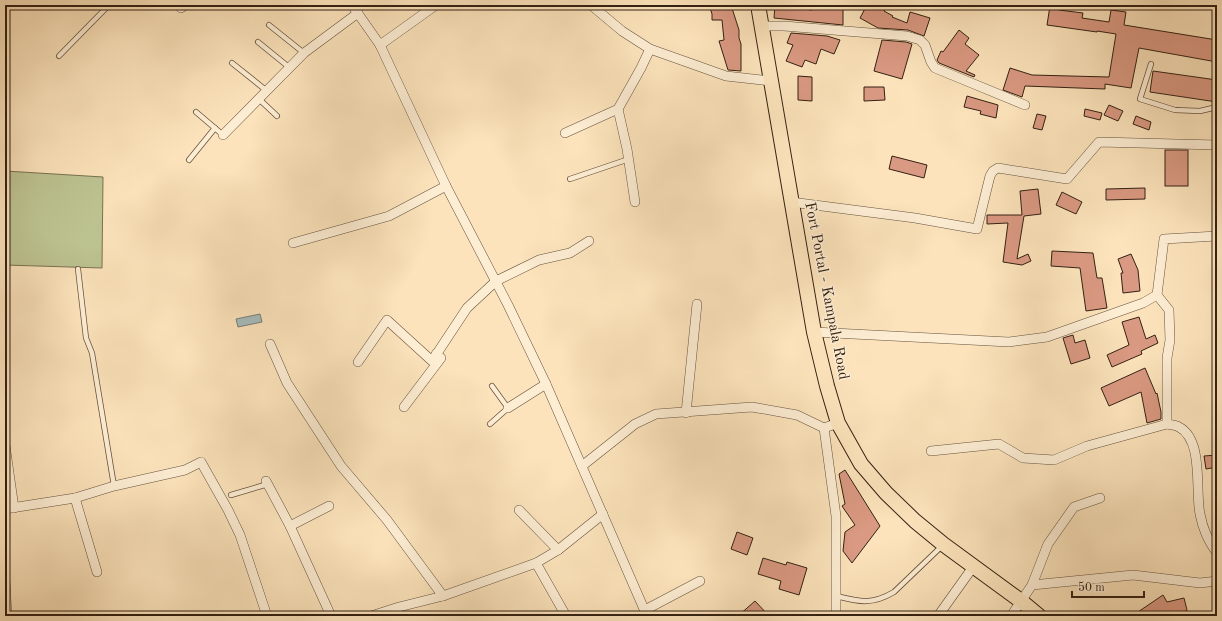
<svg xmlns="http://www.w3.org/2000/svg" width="1222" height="621" font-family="'Old Standard TT',serif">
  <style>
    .green { fill: #bdc492; stroke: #787252 }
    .water { fill: #a6bbbc; stroke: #787d78 }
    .building { fill: #da9982; stroke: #332113 }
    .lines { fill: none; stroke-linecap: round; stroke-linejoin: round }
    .lane-casing { stroke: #65523d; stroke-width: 6 }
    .street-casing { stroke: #65523d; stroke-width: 10 }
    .primary-casing { stroke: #332113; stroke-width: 16 }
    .lane { stroke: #fdedd3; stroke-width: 4.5 }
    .street { stroke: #fdedd3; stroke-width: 9 }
    .primary { stroke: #fce3bb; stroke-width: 14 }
    .labels { text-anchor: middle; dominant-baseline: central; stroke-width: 3; stroke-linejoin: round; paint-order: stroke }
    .street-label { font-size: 15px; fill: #332113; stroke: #fdedd3 }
  </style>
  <rect width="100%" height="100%" fill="#fce3bb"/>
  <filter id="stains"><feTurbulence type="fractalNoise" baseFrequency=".005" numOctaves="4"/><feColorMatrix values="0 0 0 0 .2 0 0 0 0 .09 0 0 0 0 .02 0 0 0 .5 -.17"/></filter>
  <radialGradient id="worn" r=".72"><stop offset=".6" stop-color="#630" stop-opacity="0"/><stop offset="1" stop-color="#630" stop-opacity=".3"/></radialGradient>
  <!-- green -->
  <polygon class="green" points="5,171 103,177 102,268 5,265"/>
  <!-- water -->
  <polygon class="water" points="260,314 262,322 238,327 236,319"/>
  <!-- building -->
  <g class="building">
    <polygon points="709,5 719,5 721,7 731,5 739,30 739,38 741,44 741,71 728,70 719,41 724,40 722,20 712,20 712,14"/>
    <polygon points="775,5 787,5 787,7 812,10 812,5 843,5 843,25 774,18"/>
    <polygon points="867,5 887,5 884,11 893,16 892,17 907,23 910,12 930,18 924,36 908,30 878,28 860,18"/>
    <polygon points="1050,6 1060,7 1059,10 1083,13 1082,18 1109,22 1111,10 1126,12 1124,25 1217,40 1217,62 1139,48 1131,88 1105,84 1105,89 1025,86 1022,97 1003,90 1010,68 1032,75 1109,77 1116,34 1097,31 1097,32 1047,25"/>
    <polygon points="959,30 969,38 965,44 979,55 966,71 975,75 974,77 939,63 937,60 941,51 943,52"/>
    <polygon points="791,33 827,36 840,40 834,54 821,49 816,64 805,60 802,67 786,61 793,45 787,43"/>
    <polygon points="882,40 906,42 912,44 902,79 874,71"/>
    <polygon points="1153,71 1217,80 1217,102 1150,92"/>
    <polygon points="798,76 812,77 812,101 798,100"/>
    <polygon points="864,87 884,87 885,100 864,101"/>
    <polygon points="967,96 998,105 996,118 980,114 981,111 964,107"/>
    <polygon points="1109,105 1123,111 1118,121 1104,115"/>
    <polygon points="1085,109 1102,113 1100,120 1084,116"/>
    <polygon points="1037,114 1046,116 1042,130 1033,128"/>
    <polygon points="1136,116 1151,122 1149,130 1133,124"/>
    <rect x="1165" y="150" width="23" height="36"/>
    <polygon points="892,156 927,165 924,178 889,169"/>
    <polygon points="1145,188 1145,199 1106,200 1106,189"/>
    <polygon points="1038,189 1041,214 1024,216 1017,259 1028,254 1031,261 1022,265 1003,262 1008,223 987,224 987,215 1022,215 1020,191"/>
    <polygon points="1062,192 1082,202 1076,214 1056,205"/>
    <polygon points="1052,251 1093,253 1097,278 1102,278 1107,308 1086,311 1080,268 1051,266"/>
    <polygon points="1131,254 1138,270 1140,291 1123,293 1121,273 1123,273 1118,259"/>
    <polygon points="1139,317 1146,339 1155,335 1158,343 1141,351 1142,354 1112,367 1107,355 1129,345 1122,322"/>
    <polygon points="1073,335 1075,343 1085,340 1090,358 1071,364 1063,338"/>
    <polygon points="1145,368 1156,394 1157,393 1161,412 1161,419 1147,423 1141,392 1109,406 1101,388"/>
    <polygon points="1217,455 1217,467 1206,469 1204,456"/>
    <polygon points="845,470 880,526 852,563 843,551 845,532 855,525 842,506 845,504 839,474"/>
    <polygon points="737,532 753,538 747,555 731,549"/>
    <polygon points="763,558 786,565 787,562 807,568 799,595 779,589 781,581 758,574"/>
    <polygon points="1163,595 1167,602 1184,598 1187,610 1178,616 1132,616"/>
    <polygon points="755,601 769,616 738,616"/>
  </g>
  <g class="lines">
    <!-- lane casing -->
    <g class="lane-casing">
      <g id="lane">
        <polyline points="269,25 304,53"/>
        <polyline points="258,42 290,68"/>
        <polyline points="59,56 109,5"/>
        <polyline points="232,63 267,91"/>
        <polyline points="1151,64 1140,99 1175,110 1200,111 1217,107"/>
        <polyline points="259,99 277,116"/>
        <polyline points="196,112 223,135"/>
        <polyline points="189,160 215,128"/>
        <polyline points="570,179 629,159"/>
        <polyline points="78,269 86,338 92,353 114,486"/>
        <polyline points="490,424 508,408 492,386"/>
        <polyline points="231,495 268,484"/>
        <path d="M 836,596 C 860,602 872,605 894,592 L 942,546"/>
      </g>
    </g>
    <!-- street casing -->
    <g class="street-casing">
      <g id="street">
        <polyline points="352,5 380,45 446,186 508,305 546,384 647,616"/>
        <polyline points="591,5 622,31 650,49 726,76 771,81"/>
        <polyline points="181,8 185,5"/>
        <polyline points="762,26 784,26 907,36 920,40 925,45 931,62 935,68 1025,105"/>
        <polyline points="380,45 436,5"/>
        <polyline points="618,109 627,149 635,202"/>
        <polyline points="565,133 618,109 641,68 650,49"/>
        <polyline points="223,135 304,53 358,13"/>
        <polyline points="791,202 915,218 977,229 990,176 993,171 998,168 1067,179 1099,142 1217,145"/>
        <polyline points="293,243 389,216 446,186"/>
        <polyline points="814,332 1009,342 1047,337 1143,303 1157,295"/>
        <polyline points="270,344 287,383 341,466 387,520 443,596"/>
        <polyline points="358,362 387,320 432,361 467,308 496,281 539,260 570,253 589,241"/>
        <polyline points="404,407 441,358 436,354"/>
        <polyline points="508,408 546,384"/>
        <polyline points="686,413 697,304"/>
        <polyline points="1167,424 1167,358 1170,340 1169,310 1157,295 1164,239 1217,236"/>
        <polyline points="824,428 836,516 836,616"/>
        <polyline points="5,445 14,508"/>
        <path d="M 931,451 L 999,444 L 1023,458 L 1054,460 L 1087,446 L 1167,424 C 1171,425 1176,425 1179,427 C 1204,440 1195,491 1200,514 C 1203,530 1208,540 1217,553"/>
        <polyline points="582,466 635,424 656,414 752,407 797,415 824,428 838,423"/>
        <polyline points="266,481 290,526 331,616"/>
        <polyline points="75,498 97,572"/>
        <polyline points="5,509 75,498 114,486 185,470 201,462 228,510 240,535 267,616"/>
        <polyline points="519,510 558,550"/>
        <polyline points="290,526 329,506"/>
        <polyline points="536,563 566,616"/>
        <polyline points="5,579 7,616"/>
        <polyline points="1032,585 1133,575 1200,583 1217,581"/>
        <polyline points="645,610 700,581"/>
        <polyline points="371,616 399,607 443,596 536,563 558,550 603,514"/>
        <polyline points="938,616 973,567"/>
        <polyline points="1011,616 1032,585 1048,544 1074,507 1100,498"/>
      </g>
    </g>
    <!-- primary casing -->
    <g class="primary-casing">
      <polyline id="primary" points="758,5 814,332 827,386 838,423 861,464 886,493 915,521 943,544 1021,601 1039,616"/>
    </g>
    <!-- lane -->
    <use href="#lane" class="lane"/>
    <!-- street -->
    <use href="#street" class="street"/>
    <!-- primary -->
    <use href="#primary" class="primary"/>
  </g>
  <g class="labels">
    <!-- street labels -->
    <g class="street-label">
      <text transform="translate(826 291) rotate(79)">Fort Portal - Kampala Road</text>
    </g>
  </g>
  <!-- margin -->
  <rect width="1222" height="621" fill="none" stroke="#fce3bb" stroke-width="20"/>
  <rect x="6" y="6" width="1210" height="609" fill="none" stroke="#332113" stroke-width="2"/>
  <rect x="10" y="10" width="1202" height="601" fill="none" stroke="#332113"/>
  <!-- scale -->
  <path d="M1072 591v6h72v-6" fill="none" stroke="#332113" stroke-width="2"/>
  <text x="1078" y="591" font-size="12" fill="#332113" stroke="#fdedd3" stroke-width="3" paint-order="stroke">50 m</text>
  <rect width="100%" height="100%" filter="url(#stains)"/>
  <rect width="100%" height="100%" fill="url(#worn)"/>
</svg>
